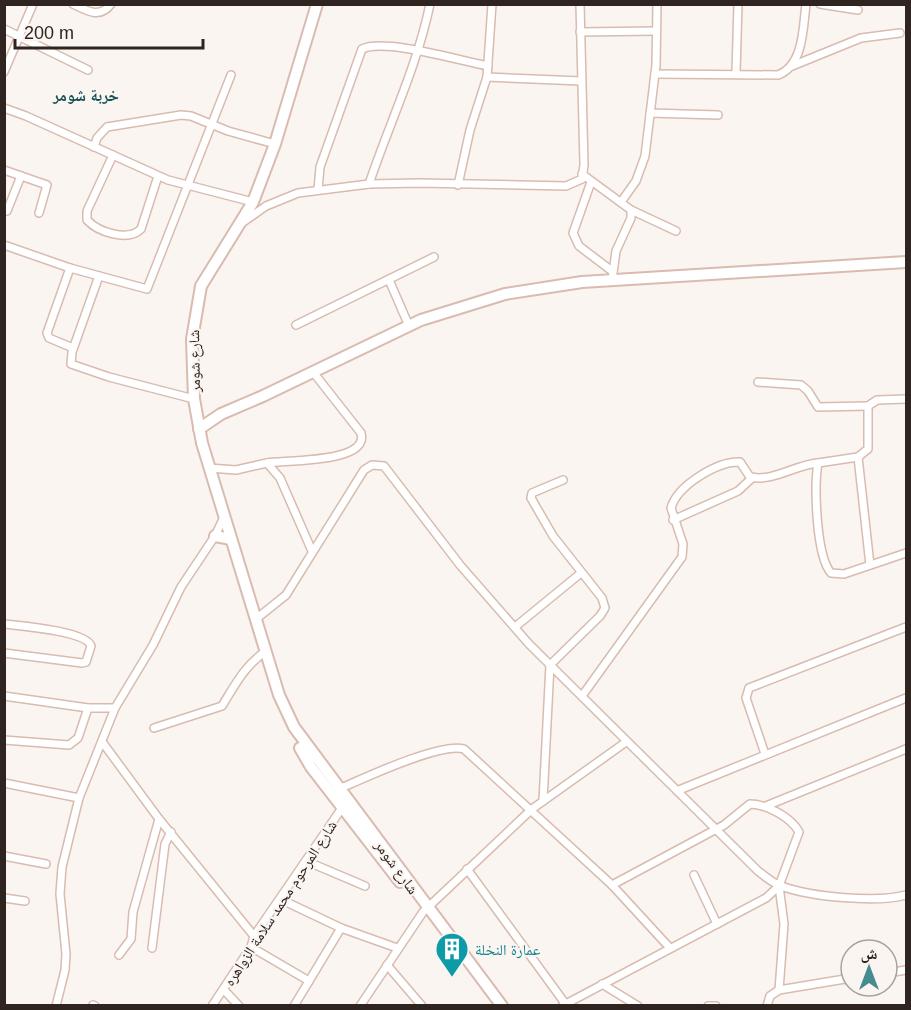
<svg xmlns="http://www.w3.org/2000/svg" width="911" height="1010" font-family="Helvetica,'Noto Naskh Arabic',sans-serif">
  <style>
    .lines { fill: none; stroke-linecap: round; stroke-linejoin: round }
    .street-casing { stroke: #d9bbaf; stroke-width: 10 }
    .secondary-casing { stroke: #d9bbaf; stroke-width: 14 }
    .street { stroke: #fff; stroke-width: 7 }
    .secondary { stroke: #fff; stroke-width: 10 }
    .labels { text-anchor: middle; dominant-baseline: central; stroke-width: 4.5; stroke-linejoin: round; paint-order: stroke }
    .street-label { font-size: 15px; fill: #2f241f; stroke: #fbf5f2 }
    .culture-label { font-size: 15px; fill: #0d838f; stroke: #fbf5f2; text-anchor: start }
    .neighbourhood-label { font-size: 16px; font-weight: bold; fill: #145153; stroke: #fbf5f2 }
  </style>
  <rect width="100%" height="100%" fill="#fbf5f2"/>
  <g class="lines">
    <!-- street casing -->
    <g class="street-casing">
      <g id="street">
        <path d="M 73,4 C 87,11 100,19 111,4"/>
        <polyline points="820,4 858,10"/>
        <polyline points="4,29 88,70"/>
        <polyline points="580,32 656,31"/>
        <polyline points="792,66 861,38 900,33"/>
        <polyline points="4,72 33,4"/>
        <polyline points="736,72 738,4"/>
        <path d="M 655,74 L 778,75 C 804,65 803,27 806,4"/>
        <polyline points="487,77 581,81"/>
        <polyline points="4,108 26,116 168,180 253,202"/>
        <polyline points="650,113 718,115"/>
        <polyline points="94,147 97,138 107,127 181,115 191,116 228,131 275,144"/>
        <path d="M 113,155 L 87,211 L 87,220 C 98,232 128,242 141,229 L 158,176"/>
        <polyline points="4,170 47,185 39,213"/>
        <polyline points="582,174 631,210 631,218 616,251 612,280"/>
        <polyline points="591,182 573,233 579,246 612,271"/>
        <path d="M 369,184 C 389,124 417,67 430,4"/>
        <polyline points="458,185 470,130 487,77 492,4"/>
        <path d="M 318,190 L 320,167 L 362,49 C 385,38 461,61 488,66"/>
        <polyline points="621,202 636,181 645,156 656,65 657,4"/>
        <polyline points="631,210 676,231"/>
        <polyline points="7,211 21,176"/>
        <polyline points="242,223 266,206 298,193 369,184 419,183 566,186 582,179 584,165 580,4"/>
        <polyline points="4,245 70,268 147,289 231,75"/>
        <polyline points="70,268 47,333 49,338 73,348"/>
        <polyline points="99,276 72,352 71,364 109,377 194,399"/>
        <polyline points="389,280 409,326"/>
        <polyline points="296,325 434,257"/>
        <polyline points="758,382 801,385 808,391 818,407 868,406"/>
        <path d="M 906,399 L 877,400 L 868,406 L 868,449 L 858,457 L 818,463 C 814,486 816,556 831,573 L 844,574 L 906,553"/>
        <polyline points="858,457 870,565"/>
        <path d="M 267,463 C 286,460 370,463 361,433 L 313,372"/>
        <polyline points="209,468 236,470 267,463 280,478 312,551"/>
        <polyline points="673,520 738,491 752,478"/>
        <path d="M 256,619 L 286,595 L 364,470 L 372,465 L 384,466 L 460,565 L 529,644 L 758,871 C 765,876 772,883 781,886 C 811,897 876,903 906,895"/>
        <path d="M 4,624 C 21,626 86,631 91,646 L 86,662 L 82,663 L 4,653"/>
        <polyline points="515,627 581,573"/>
        <polyline points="4,696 88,708 115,708 153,645 181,587 215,536 224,517"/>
        <path d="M 582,696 L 682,557 L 683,544 L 671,508 C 677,486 717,461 740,462 L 750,477 C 774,482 794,465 818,463"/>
        <path d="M 154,728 L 222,706 C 235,685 245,665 266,651"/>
        <polyline points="4,740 69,745 78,738 88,708"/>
        <polyline points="103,743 159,819 254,936"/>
        <polyline points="765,754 746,698 749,688 906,627"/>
        <polyline points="4,783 79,798"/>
        <path d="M 339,789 C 364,778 441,742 464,749 L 612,885 L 669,947"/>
        <polyline points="679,790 906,698"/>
        <polyline points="543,801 550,665 600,616 605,608 602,598 553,536 531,498 532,493 563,480"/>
        <polyline points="766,806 906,749"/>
        <polyline points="4,856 46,864"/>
        <polyline points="306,861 365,886"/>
        <polyline points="467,869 567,1006"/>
        <polyline points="694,875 717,924"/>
        <polyline points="779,886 784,924 779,990"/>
        <polyline points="4,898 25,901"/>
        <polyline points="280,899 341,928 294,1006"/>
        <polyline points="341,928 397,948"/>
        <polyline points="251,947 309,981"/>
        <polyline points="152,948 165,844 171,832"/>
        <polyline points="119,955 131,939 133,912 159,819"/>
        <polyline points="387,965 422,1006"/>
        <polyline points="887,973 906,970"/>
        <polyline points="602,984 638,1006"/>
        <polyline points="224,990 239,1006"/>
        <polyline points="93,1005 95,1006"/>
        <polyline points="56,1006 65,970 66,954 60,894 62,867 79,798 115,708"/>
        <polyline points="212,1006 251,947 254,936 344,805"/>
        <polyline points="360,1006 423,912 532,809 626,742"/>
        <path d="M 562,1006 L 766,898 L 779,886 L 799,832 C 791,817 766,804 750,804 L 724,825 L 612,885"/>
        <polyline points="708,1006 716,1006"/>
        <polyline points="767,1006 770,996 779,990 851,978"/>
      </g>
    </g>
    <!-- secondary casing -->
    <g class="secondary-casing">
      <g id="secondary">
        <polyline points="317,4 275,144 253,202 201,286 192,339 194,399 202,443 279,695 294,727 502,1006"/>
        <polyline points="199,429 221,414 263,396 421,320 505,294 582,282 906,262"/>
        <polyline points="215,536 231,539"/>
        <polyline points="300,748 311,767 400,882"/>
      </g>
    </g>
    <!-- street -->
    <use href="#street" class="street"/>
    <!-- secondary -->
    <use href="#secondary" class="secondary"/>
  </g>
  <!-- icons -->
  <defs>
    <g id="building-pin" transform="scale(1.725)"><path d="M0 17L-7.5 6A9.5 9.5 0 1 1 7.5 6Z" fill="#0f9aa8" stroke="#fbf5f2"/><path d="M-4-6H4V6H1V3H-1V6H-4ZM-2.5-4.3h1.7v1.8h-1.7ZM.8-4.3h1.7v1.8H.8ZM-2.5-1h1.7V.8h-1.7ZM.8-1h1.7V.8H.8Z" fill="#fff"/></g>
  </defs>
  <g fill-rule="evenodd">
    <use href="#building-pin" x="452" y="949"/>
  </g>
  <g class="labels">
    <!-- street labels -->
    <g class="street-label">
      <text transform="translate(194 361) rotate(-91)">شارع شومر</text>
      <text transform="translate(397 867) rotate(54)">شارع شومر</text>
      <text transform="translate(280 903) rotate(-57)">شارع المرحوم محمد سلامة الزواهره</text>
    </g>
    <!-- culture labels -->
    <g class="culture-label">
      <text x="475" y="949">عمارة النخلة</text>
    </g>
    <!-- neighbourhood labels -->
    <g class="neighbourhood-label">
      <text x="86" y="95">خربة شومر</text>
    </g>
  </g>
  <!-- border -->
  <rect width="911" height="1010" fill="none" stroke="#2f241f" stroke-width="12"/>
  <!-- north arrow -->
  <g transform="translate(869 968)"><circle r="28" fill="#fbf5f2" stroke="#a9a19e" stroke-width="1.5"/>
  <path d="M0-4.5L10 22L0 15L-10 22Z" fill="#448c8e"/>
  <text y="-9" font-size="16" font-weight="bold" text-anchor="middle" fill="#2f241f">ش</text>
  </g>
  <!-- scale -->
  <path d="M15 39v9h188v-9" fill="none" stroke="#2f241f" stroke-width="3"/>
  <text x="24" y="39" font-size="18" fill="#2f241f" stroke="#fbf5f2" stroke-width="4.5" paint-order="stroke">200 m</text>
</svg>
